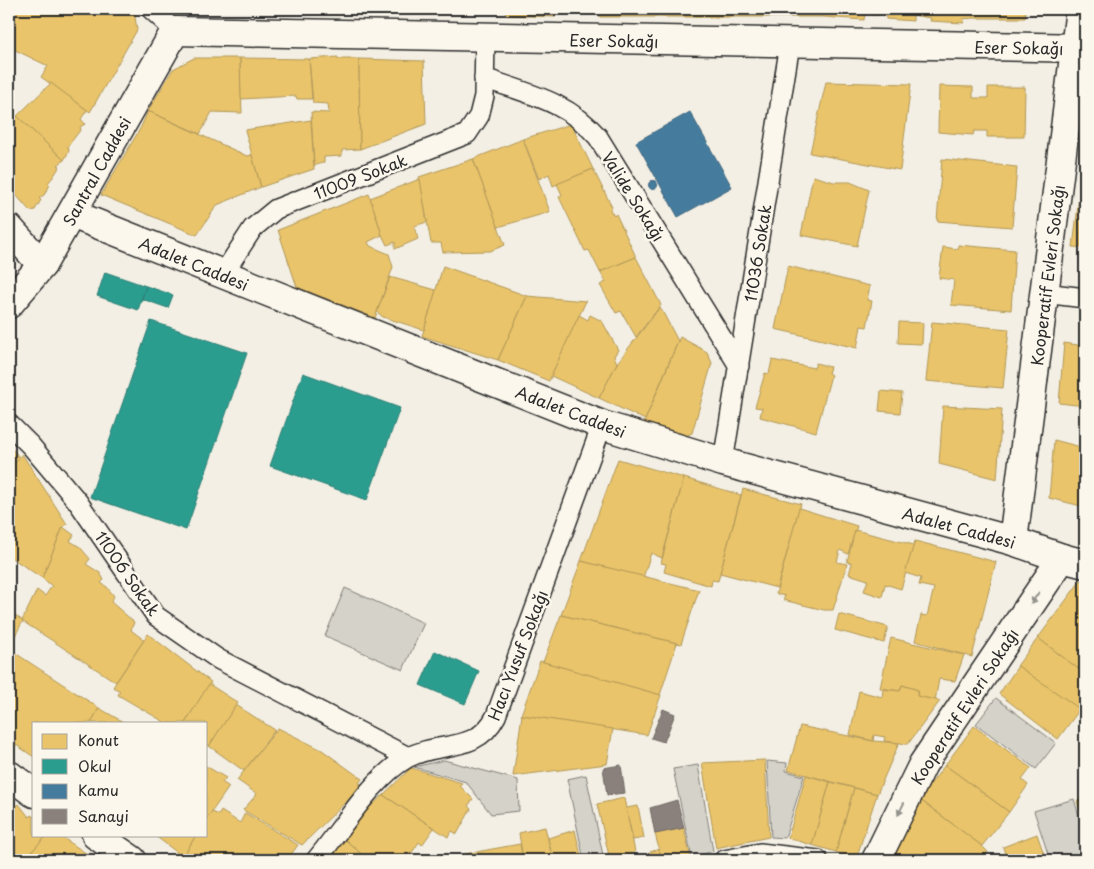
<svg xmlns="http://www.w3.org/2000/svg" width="1094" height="869" font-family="'Playpen Sans',sans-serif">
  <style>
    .green { fill: #d5d2c9; stroke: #807e7a }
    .homes { fill: #e9c46a; stroke: #b09657 }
    .schools { fill: #2a9d8f; stroke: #2a7b71 }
    .public { fill: #457b9d; stroke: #3d637b }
    .industry { fill: #8a817c; stroke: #6e6764 }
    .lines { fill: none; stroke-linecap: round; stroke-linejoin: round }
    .service-casing { stroke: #2b2b2b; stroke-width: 22 }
    .minor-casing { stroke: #2b2b2b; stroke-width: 31 }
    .secondary-casing { stroke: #2b2b2b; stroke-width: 31 }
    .service { stroke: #fbf7ec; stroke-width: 19 }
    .minor { stroke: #fbf7ec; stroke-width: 28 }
    .secondary { stroke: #fbf7ec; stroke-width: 28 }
    .oneway { fill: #93918c }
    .labels { text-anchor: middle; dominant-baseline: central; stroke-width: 5; stroke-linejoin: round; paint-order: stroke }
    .street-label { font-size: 16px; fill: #2b2b2b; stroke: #fbf7ec }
  </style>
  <rect width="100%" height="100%" fill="#f3efe4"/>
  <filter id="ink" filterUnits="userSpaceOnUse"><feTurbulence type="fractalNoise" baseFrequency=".02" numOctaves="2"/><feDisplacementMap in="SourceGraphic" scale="10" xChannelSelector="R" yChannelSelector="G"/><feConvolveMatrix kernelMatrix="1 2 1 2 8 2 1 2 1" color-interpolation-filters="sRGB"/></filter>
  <g filter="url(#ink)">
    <!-- green -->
    <g class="green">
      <polygon points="345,588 424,623 403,670 325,636"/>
      <polygon points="996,698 1056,743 1036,769 976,724"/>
      <polygon points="444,760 518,780 519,811 491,814 466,782 414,767"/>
      <polygon points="767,761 787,763 786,771 804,776 785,838 771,837"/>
      <polygon points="698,765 713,851 692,858 673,769"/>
      <polygon points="586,775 604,860 584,860 567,779"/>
      <polygon points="1074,799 1085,837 1085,860 1050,860 1034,811"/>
    </g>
    <!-- homes -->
    <g class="homes">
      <polygon points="9,9 134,10 137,30 90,112 41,77 48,66 9,47"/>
      <rect x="306" y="9" width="35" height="1"/>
      <polygon points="350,9 400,9 401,13 350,11"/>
      <polygon points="400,9 453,9 453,13 400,11"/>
      <polygon points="506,9 556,9 555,17 506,15"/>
      <polygon points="556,9 599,9 599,11 556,10"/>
      <polygon points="599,9 677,9 677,17 600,17"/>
      <rect x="677" y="9" width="146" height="8"/>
      <polygon points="823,9 876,9 876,15 865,14 864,20 823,17"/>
      <polygon points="876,9 924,9 924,17 913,15 913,21 886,19 885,14 876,15"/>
      <polygon points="924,9 975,9 973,18 963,19 964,23 930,21 931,18 924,17"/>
      <polygon points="975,9 1026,9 1025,18 973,18"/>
      <polygon points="338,57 337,59 359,59 360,149 342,150 342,156 324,157 324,162 314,166 311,112 329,113 328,104 313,103 309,59"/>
      <polygon points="194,58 240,58 242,113 212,112 200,134 148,111 173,69"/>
      <polygon points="240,58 309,59 312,99 297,99 296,96 241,99"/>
      <polygon points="359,59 424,61 426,124 360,149"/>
      <polygon points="826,82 911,84 900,170 810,153"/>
      <polygon points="51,83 87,110 81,119 85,124 80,127 81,129 68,146 69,151 64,160 17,116"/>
      <polygon points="939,86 973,87 973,98 988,98 988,87 1025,87 1024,137 987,137 987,131 974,131 973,135 938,132"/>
      <polygon points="148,111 247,156 252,155 261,187 217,205 197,235 101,195 141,127"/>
      <polygon points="17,116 64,160 58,165 60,166 53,177 48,183 50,185 44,195 39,198 41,200 35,210 30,211 9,187 9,123"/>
      <polygon points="311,120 314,169 261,187 245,130"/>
      <polygon points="571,124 593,169 553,186 549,174 539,179 523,139"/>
      <polygon points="523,139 550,212 498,227 473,159"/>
      <polygon points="473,159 505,245 490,251 443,252 441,243 431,243 419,177"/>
      <polygon points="942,159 1017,167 1012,227 937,221"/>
      <polygon points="593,169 612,207 610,210 614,216 616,214 636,257 600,272 589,250 585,251 559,197 562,195 557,184"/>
      <polygon points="813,176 834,182 850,182 869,190 857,246 801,235"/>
      <polygon points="420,179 427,222 414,226 418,239 395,249 395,242 387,245 382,235 370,198"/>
      <polygon points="1080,188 1085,188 1085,248 1073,247"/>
      <polygon points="369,194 382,235 368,242 370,246 389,254 393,267 375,318 297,287 278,230"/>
      <polygon points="958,245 1015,250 1011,310 951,305 954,280 939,278 943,247 958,249"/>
      <polygon points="636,257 661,305 636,337 621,311 616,313 600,285 606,282 600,272"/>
      <polygon points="443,266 527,296 498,360 422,336"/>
      <polygon points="788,266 870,286 867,300 872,301 867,327 861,326 857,348 775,329"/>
      <polygon points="390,277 436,290 424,330 383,317 377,312"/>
      <polygon points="527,296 586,301 549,381 498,360"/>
      <polygon points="660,307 678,341 645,420 599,398 617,363"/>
      <polygon points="579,315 588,320 590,315 602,321 618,350 614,356 617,363 599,398 551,376"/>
      <polygon points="899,322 923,323 922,344 898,343"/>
      <polygon points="932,322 1009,329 1003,388 926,381"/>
      <polygon points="680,337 707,352 712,363 692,433 681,438 644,423"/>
      <polygon points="1064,343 1085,346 1085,406 1059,403"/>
      <polygon points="772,360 814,368 816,363 830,367 828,373 831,375 816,432 760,417 762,408 755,407 765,373 769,374"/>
      <polygon points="881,391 902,393 900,413 879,411"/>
      <polygon points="943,406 1002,409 997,479 939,464"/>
      <polygon points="1054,440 1085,448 1085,507 1049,498"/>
      <polygon points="9,442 12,446 11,448 20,458 9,471"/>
      <polygon points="22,454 67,524 63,527 42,578 9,556 9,471"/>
      <polygon points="618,459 684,478 662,558 651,553 643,578 581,561"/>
      <polygon points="684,478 741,495 718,581 712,580 711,586 664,572 666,564 661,563"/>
      <polygon points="743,489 801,504 777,588 720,573"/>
      <polygon points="799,508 857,526 848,554 840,550 837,562 847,564 833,610 824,610 783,600 785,596 776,594"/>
      <polygon points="63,527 74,535 70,541 80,547 90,559 86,564 100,573 104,580 101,583 107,587 114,596 111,602 134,622 131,630 144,640 116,682 22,621 37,590 45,596 52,586 42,578"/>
      <polygon points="855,530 914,545 901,589 885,584 882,597 864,591 868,580 849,574 852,563 847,562"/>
      <polygon points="915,541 996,562 972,657 915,641 921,615 927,616 934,588 919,585 921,578 905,573"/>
      <polygon points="581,561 699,590 681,644 561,615"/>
      <polygon points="1081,580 1085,582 1085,659 1078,669 1038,638"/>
      <polygon points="9,611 23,621 9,647"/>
      <polygon points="839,614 888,627 884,643 835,630"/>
      <polygon points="561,615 677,643 660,695 543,662"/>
      <polygon points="148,634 211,682 185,723 166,723 118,695 120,691 113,687"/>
      <polygon points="891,638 964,655 955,681 939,679 935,701 917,696 918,690 902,685 900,691 880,688"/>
      <polygon points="1038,638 1085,674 1085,706 1082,703 1077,709 1017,666"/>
      <polygon points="9,649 99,708 91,723 34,723 34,757 9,740"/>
      <polygon points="1085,659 1085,674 1078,669"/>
      <polygon points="540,661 661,695 647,735 521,715"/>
      <polygon points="1018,666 1080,709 1058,739 999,694"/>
      <polygon points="209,684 238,703 209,746 206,745 206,723 185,723"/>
      <polygon points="902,685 918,690 917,696 940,701 908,744 884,741 885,737 874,735 873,741 850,735 859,691 882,697 883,689 900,691"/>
      <polygon points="236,705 275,730 244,771 209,746"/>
      <polygon points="99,708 125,723 91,723"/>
      <polygon points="522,715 613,729 607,764 513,776"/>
      <polygon points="800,726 873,741 899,743 877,794 788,770"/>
      <polygon points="974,726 1031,768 1022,780 1028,785 1009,812 945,765"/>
      <polygon points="278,728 322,750 362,779 359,783 363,785 302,845 243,810 257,794 237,780"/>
      <polygon points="765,760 769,837 716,848 702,763"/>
      <polygon points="945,765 1009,812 982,846 919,799"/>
      <polygon points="206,766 226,778 222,782 229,787 206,820"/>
      <polygon points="411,768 462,783 460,786 473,799 468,806 471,809 457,834 452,831 448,837 383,795"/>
      <polygon points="806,775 830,782 812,845 788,838"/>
      <polygon points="830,782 854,788 836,852 812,845"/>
      <polygon points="854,788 877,794 856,859 836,852"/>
      <polygon points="383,795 434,828 422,845 419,842 407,860 368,860 340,835"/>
      <polygon points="624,798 635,852 632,854 633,858 610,860 597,804"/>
      <polygon points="1085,798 1085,826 1077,801"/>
      <polygon points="919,799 982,846 988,852 981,860 881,860"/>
      <polygon points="9,801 17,806 19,804 29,817 31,815 34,817 34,835 47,835 24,860 9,860"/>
      <polygon points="638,806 644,838 633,840 626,808"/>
      <polygon points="221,811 240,823 245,813 298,845 287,860 188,860 183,857 196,835 206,835 206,820 212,812 219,815"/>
      <polygon points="545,827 553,860 523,860 519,833"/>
      <polygon points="684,828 691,859 662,860 655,834"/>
      <polygon points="575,830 582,860 553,860 548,838"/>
      <polygon points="1037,834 1046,860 990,860 1005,854 1003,847"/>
      <polygon points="47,835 59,835 96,860 24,860"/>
      <polygon points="154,835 196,835 183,857"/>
      <polygon points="340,835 368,860 320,860"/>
      <polygon points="520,844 523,860 467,860 465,854"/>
      <polygon points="659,849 662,860 652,860 650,852"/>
    </g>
    <!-- schools -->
    <g class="schools">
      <polygon points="105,272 146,286 138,310 97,296"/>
      <polygon points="146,286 173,295 168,308 142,299"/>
      <polygon points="151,321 247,353 186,530 90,497"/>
      <polygon points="303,373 400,408 367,500 270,466"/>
      <polygon points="435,651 479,671 465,704 420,685"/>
    </g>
    <!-- public -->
    <g class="public">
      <polygon points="690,112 732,187 678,217 636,142"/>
      <circle cx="653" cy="185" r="4.5"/>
    </g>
    <!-- industry -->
    <g class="industry">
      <polygon points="663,709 675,714 664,742 651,738"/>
      <polygon points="621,765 625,793 607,795 603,768"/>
      <polygon points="677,800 684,828 655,834 650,808"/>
    </g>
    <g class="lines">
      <!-- service casing -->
      <g class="service-casing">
        <g id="service">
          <polyline points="151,9 175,31"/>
          <path d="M 484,78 C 528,94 567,101 598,137 L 739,366"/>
          <polyline points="223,274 253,228 276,209 467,134 479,116 484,96 485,37"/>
          <polyline points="1044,293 1085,298"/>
          <polyline points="9,424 31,446 78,502 156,616 218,659 408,757"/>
          <polyline points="723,462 790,44"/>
          <path d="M 316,860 C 342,829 372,778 407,758 C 439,740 476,755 496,716 L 602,425"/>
          <polyline points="724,860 760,853 818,860"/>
        </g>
      </g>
      <!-- minor casing -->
      <g class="minor-casing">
        <g id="minor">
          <polyline points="72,214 602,425 723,462 1013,541 1062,558"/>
          <polyline points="9,228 42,265"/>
          <polyline points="9,304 42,265 175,31 1085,48"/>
          <polyline points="1013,541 1080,9"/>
          <polyline points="9,775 34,793"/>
          <polyline points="96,835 132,860"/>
        </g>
      </g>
      <!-- secondary casing -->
      <g class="secondary-casing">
        <polyline id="secondary" points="876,860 923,764 1062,558 1085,564"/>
      </g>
      <!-- service -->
      <use href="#service" class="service"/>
      <!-- minor -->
      <use href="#minor" class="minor"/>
      <!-- secondary -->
      <use href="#secondary" class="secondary"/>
    </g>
    <!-- one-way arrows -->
    <defs><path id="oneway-solid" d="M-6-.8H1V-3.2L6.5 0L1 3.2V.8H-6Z" transform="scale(1.25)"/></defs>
    <g class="oneway">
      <use href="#oneway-solid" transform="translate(1035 598) rotate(124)"/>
      <use href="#oneway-solid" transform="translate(901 809) rotate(116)"/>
    </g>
  </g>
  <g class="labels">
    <!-- street labels -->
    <g class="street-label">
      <text transform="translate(614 40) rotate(1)">Eser Sokağı</text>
      <text transform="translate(1019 47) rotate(1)">Eser Sokağı</text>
      <text transform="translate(96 171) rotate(-61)">Santral Caddesi</text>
      <text transform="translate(360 176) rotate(-21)">11009 Sokak</text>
      <text transform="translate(634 196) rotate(58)">Valide Sokağı</text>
      <text transform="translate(757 253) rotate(-81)">11036 Sokak</text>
      <text transform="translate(194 263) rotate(22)">Adalet Caddesi</text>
      <text transform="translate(1047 275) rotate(-83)">Kooperatif Evleri Sokağı</text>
      <text transform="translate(571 411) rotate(21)">Adalet Caddesi</text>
      <text transform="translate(959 527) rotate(15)">Adalet Caddesi</text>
      <text transform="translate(128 573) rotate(55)">11006 Sokak</text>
      <text transform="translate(517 655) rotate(-69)">Hacı Yusuf Sokağı</text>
      <text transform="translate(964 706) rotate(-57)">Kooperatif Evleri Sokağı</text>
    </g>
  </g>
  <!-- margin -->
  <rect width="1094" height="869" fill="none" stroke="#fbf7ec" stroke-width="30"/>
  <rect x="15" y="15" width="1064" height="839" fill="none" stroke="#2b2b2b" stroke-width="2" filter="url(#ink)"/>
  <!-- legend -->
  <rect x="32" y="722" width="175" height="115" fill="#fbf7ec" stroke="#a8a59f"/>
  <rect x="42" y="734" width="25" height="15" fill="#e9c46a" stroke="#a8a59f"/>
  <text x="78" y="746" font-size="15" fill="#2b2b2b">Konut</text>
  <rect x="42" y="759" width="25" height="15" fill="#2a9d8f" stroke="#a8a59f"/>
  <text x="78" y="772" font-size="15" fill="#2b2b2b">Okul</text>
  <rect x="42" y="784" width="25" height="15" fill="#457b9d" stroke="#a8a59f"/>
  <text x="78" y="796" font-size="15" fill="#2b2b2b">Kamu</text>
  <rect x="42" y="809" width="25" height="15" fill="#8a817c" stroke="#a8a59f"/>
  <text x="78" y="822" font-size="15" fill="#2b2b2b">Sanayi</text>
</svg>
